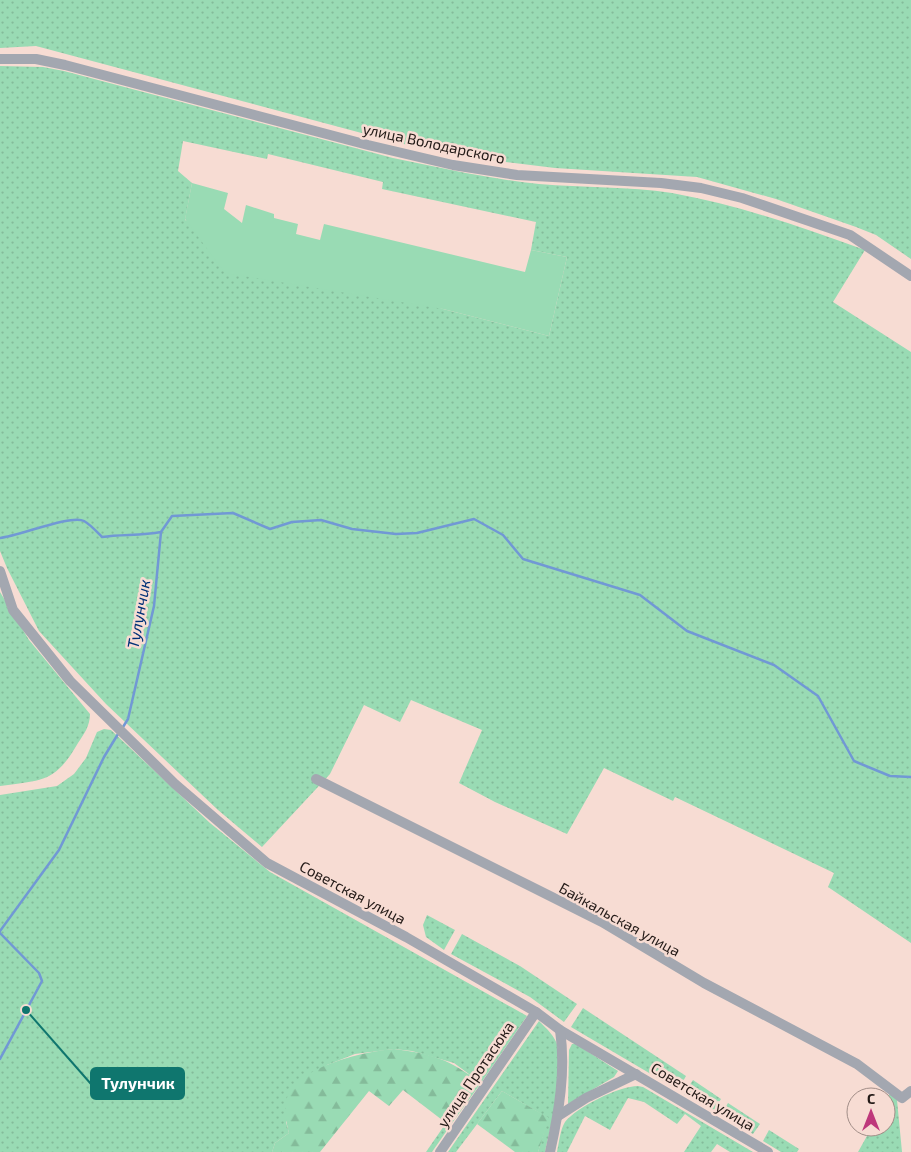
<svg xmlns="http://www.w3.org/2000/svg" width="911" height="1152" font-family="'Exo 2',sans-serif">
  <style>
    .grass { fill: url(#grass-dots); fill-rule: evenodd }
    .forest { fill: url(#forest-firs) }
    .garden { fill: #99dbb4 }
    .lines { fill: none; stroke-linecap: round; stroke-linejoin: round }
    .stream { stroke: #7198d5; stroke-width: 2.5 }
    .minor { stroke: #a3a7b0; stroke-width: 10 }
    .labels { text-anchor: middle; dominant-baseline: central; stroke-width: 5; stroke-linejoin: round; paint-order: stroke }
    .street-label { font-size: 15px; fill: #231a17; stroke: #f7dcd3 }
    .water-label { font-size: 16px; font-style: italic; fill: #003177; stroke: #f7dcd3 }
    .leader { fill: none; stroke: #0f766e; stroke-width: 2 }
    .callout-dot { fill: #0f766e; stroke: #f7dcd3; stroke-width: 2 }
    .callout { fill: #0f766e; stroke: #0f766e; stroke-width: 2 }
    .callout-label { font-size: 16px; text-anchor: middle; font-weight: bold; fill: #fff }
  </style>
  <defs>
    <pattern id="grass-dots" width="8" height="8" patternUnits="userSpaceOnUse" patternTransform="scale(1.25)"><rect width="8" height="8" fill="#99dbb4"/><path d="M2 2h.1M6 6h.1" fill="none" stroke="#84bb9a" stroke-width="1.8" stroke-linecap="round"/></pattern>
    <pattern id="forest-firs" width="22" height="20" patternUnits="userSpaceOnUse" patternTransform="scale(1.25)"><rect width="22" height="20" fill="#99dbb4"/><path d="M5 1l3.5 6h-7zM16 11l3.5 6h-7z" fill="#84bb9a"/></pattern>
  </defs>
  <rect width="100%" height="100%" fill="#f7dcd3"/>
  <!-- grass -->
  <g class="grass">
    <polygon points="0,0 911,0 911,259 876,235 856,227 776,199 697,177 555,168 464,157 399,143 36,46 0,48"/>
    <path d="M 0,66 L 43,67 L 64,71 L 393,158 C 441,168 490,179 539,184 C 583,188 628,186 672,193 C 739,205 801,227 865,250 L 833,302 L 911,352 L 911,943 L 828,887 L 834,873 L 675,797 L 673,801 L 604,768 L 567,834 L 495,802 L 459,783 L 482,730 L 411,700 L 400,722 L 364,705 L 330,774 L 262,847 L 218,810 L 106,704 L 39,631 L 7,568 L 0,551 ZM 183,141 L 267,159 L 268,154 L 383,182 L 382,189 L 536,222 L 531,250 L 567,257 L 549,336 L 443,309 L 185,220 L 192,183 L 178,171 Z"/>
    <path d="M 0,592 L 29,640 L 90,714 C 90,726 84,734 78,743 C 55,783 43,780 0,786 Z"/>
    <polygon points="104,729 111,730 210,823 270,872 527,1016 481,1083 454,1063 412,1051 394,1049 355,1054 327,1065 286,1122 289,1133 275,1143 272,1152 0,1152 0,795 57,786 74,774 86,758 97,732"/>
    <polygon points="427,915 455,930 444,950 426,937 423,925"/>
    <polygon points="462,934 520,966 577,1004 564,1022 530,997 451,954"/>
    <polygon points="583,1008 686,1076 678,1090 571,1027"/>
    <path d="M 539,1021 C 547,1029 555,1036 558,1047 C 565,1074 551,1124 545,1152 L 538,1152 L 548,1118 L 502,1091 L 456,1152 L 448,1152 Z"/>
    <polygon points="572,1044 576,1044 618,1071 614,1077 568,1104 569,1050"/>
    <polygon points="693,1080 721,1099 714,1110 684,1094"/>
    <path d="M 638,1086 L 643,1087 L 753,1152 L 730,1152 L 717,1144 L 711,1152 L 684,1152 L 701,1126 L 685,1114 L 677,1124 L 644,1102 L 628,1098 L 610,1130 L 585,1116 L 567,1152 L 557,1152 C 559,1143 560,1130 565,1122 C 577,1107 619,1086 638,1086 Z"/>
    <polygon points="890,1093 897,1100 902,1152 858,1152 872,1127 886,1127 886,1101"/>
    <polygon points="728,1103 760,1124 753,1134 721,1115"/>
    <polygon points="446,1123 450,1126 432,1152 426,1152"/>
    <polygon points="769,1130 799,1149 797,1152 781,1152 763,1141"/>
  </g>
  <!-- forest -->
  <g class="forest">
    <path d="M 394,1049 C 434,1054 448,1059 481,1083 L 450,1126 L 403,1090 L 389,1106 L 369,1091 L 320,1152 L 272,1152 L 275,1143 L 289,1133 C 286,1122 283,1106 288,1095 C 301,1066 365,1051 394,1049 Z"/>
    <polygon points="502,1091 549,1118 538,1152 515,1152 477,1124"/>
  </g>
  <!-- garden -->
  <polygon class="garden" points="192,183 228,193 224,209 242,223 246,205 274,214 274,218 298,224 296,234 320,240 324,224 525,272 531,250 567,257 549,336 443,309 225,273 185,219"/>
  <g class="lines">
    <!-- stream -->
    <g class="stream">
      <path d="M 0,538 C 19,536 72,514 84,521 C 91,525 97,532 102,537 C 122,534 141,536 161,532 L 172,516 L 233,513 L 270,529 L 292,522 L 321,520 L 352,529 L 396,534 L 417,533 L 474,519 L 503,535 L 523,559 L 640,595 L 687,631 L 774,665 L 818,696 L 854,761 L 890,776 L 911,777"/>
      <polyline points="123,727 128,719 154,606 161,532"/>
      <polyline points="0,931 59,850 104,757 118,734"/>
      <polyline points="0,933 39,973 42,981 0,1059"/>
    </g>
    <!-- minor -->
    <g class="minor">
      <polyline points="0,59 36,59 65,65 368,145 453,165 517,175 661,183 701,188 742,198 850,235 911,276"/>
      <polyline points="0,571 13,610 70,681 175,784 267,863 406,937 536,1012 560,1030 768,1152"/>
      <polyline points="316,779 602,922 704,983 857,1064 902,1098 911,1091"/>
      <polyline points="558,1116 586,1098 636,1074"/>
      <polyline points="440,1152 536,1012"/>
      <path d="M 550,1152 C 559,1112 566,1070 560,1030"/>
    </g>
  </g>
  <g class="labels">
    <!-- street labels -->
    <g class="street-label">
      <text transform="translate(434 143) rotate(12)">улица Володарского</text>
      <text transform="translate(353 892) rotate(28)">Советская улица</text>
      <text transform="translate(620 919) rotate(29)">Байкальская улица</text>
      <text transform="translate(475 1074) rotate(-56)">улица Протасюка</text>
      <text transform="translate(703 1096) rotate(31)">Советская улица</text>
    </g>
    <!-- water labels -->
    <g class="water-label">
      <text transform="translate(138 614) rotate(-80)">Тулунчик</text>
    </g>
  </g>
  <!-- callouts -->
  <path class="leader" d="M26 1010L91 1084"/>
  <circle class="callout-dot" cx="26" cy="1010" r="5"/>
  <rect class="callout" x="91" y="1068" width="93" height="31" rx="5"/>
  <g class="callout-label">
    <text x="138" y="1089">Тулунчик</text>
  </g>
  <!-- north arrow -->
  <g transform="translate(871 1112)"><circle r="24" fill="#f7dcd3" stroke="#a28e88"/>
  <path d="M0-4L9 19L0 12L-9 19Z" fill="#be387b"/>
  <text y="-8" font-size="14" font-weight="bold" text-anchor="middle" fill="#231a17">С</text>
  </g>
</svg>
